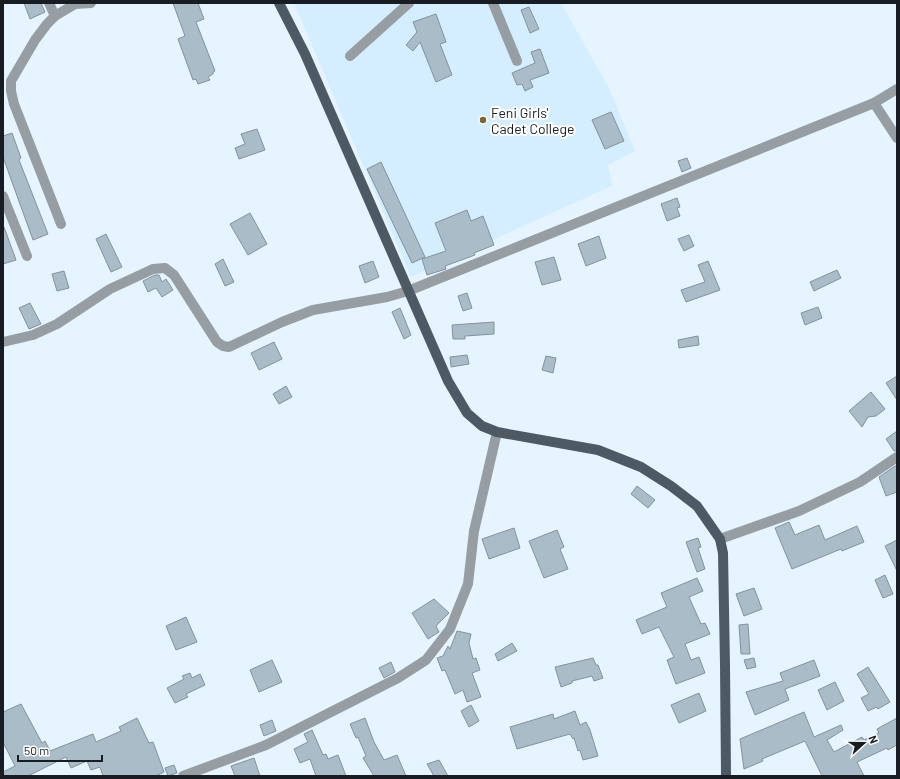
<svg xmlns="http://www.w3.org/2000/svg" width="900" height="779" font-family="Barlow,sans-serif">
  <style>
    .built { fill: #d4edff }
    .building { fill: #aabcc8; stroke: #82929e }
    .lines { fill: none; stroke-linecap: round; stroke-linejoin: round }
    .minor { stroke: #979ea3; stroke-width: 10 }
    .major { stroke: #4d5a63; stroke-width: 10 }
    .poi-dot { fill: #7b6736; stroke: #fff; stroke-width: 1.5 }
    .labels { text-anchor: middle; dominant-baseline: central; stroke-width: 4; stroke-linejoin: round; paint-order: stroke }
    .poi-label { font-size: 14px; fill: #171d22; stroke: #fff; text-anchor: start }
  </style>
  <rect width="100%" height="100%" fill="#e6f4ff"/>
  <!-- built -->
  <polygon class="built" points="294,3 561,3 610,90 635,151 608,165 612,186 411,277"/>
  <!-- building -->
  <g class="building">
    <polygon points="24,3 41,3 45,12 30,19"/>
    <polygon points="173,3 198,3 204,19 196,22 215,71 213,72 213,74 208,77 210,80 198,84 196,79 193,80 178,39 185,36"/>
    <polygon points="529,7 539,29 530,33 521,10"/>
    <polygon points="436,14 446,42 440,44 452,75 436,82 420,42 413,51 406,45 417,32 413,22"/>
    <polygon points="540,49 549,73 530,80 533,87 525,91 522,84 517,85 512,73 535,63 531,52"/>
    <polygon points="611,112 624,141 605,149 592,120"/>
    <polygon points="257,129 265,150 239,159 235,148 245,144 241,134"/>
    <polygon points="12,133 21,158 19,160 48,234 33,240 3,157 3,136"/>
    <polygon points="687,158 691,168 682,172 678,161"/>
    <polygon points="381,162 425,257 412,263 367,169"/>
    <polygon points="677,198 680,207 677,208 680,216 667,221 661,204"/>
    <polygon points="467,210 471,221 483,216 494,245 474,253 475,255 445,266 446,269 427,275 422,259 446,251 435,223"/>
    <polygon points="250,213 267,244 248,255 230,224"/>
    <polygon points="3,227 4,227 16,260 3,264"/>
    <polygon points="106,234 122,267 111,272 96,239"/>
    <polygon points="689,235 694,246 684,251 678,239"/>
    <polygon points="599,236 606,258 586,266 578,244"/>
    <polygon points="554,257 561,280 542,285 535,262"/>
    <polygon points="223,259 234,282 225,286 215,264"/>
    <polygon points="373,261 379,277 365,283 359,266"/>
    <polygon points="708,261 720,290 686,302 681,290 705,282 698,265"/>
    <polygon points="837,270 841,278 814,291 810,282"/>
    <polygon points="64,271 69,288 57,291 52,274"/>
    <polygon points="155,275 159,275 162,282 166,279 173,290 162,297 156,288 148,292 143,281"/>
    <polygon points="467,293 472,308 463,311 458,296"/>
    <polygon points="30,303 41,324 29,329 19,308"/>
    <polygon points="818,307 822,318 805,325 801,313"/>
    <polygon points="400,308 411,335 404,339 392,312"/>
    <polygon points="494,322 494,334 465,336 465,339 453,339 452,325"/>
    <polygon points="698,336 699,345 679,348 678,340"/>
    <polygon points="274,342 282,359 259,370 251,353"/>
    <polygon points="467,355 469,364 451,367 450,357"/>
    <polygon points="546,356 556,358 553,373 542,370"/>
    <polygon points="897,376 897,400 886,383"/>
    <polygon points="286,386 292,397 279,404 273,394"/>
    <polygon points="871,392 885,409 876,416 868,417 862,427 849,411"/>
    <polygon points="897,431 897,451 894,451 886,439"/>
    <polygon points="895,466 897,466 897,492 886,496 879,477"/>
    <polygon points="637,486 655,500 648,508 631,494"/>
    <polygon points="789,522 795,535 819,525 825,540 857,526 864,542 842,551 841,549 792,569 775,528"/>
    <polygon points="514,528 520,548 489,559 482,539"/>
    <polygon points="557,530 564,547 560,549 568,569 544,578 529,541"/>
    <polygon points="698,538 701,547 698,548 705,569 697,572 686,542"/>
    <polygon points="897,540 897,571 885,546"/>
    <polygon points="885,575 893,594 883,598 875,580"/>
    <polygon points="697,578 703,591 689,597 701,624 705,623 710,634 685,644 691,660 699,657 705,673 676,684 667,660 674,657 659,627 642,634 636,620 667,607 661,593"/>
    <polygon points="754,588 762,609 744,616 736,594"/>
    <polygon points="434,599 449,613 436,626 439,632 428,639 412,613"/>
    <polygon points="186,617 197,642 176,650 166,626"/>
    <polygon points="748,624 750,654 741,654 739,625"/>
    <polygon points="457,631 471,634 469,643 473,659 476,658 480,670 472,673 481,697 467,702 463,690 455,694 445,670 442,671 437,658 443,656 448,646 450,649"/>
    <polygon points="512,643 517,651 498,661 495,654"/>
    <polygon points="593,658 596,665 598,665 603,678 594,681 592,676 572,681 572,683 561,687 555,667"/>
    <polygon points="754,658 756,667 747,669 744,660"/>
    <polygon points="272,660 282,682 259,692 250,670"/>
    <polygon points="814,660 820,676 785,689 789,700 755,715 746,692 783,681 780,673"/>
    <polygon points="391,662 395,672 384,678 379,668"/>
    <polygon points="868,667 890,702 878,709 877,707 868,711 861,698 869,694 857,674"/>
    <polygon points="190,673 192,678 200,674 205,685 186,694 188,697 175,703 167,688 184,679 182,676"/>
    <polygon points="835,682 844,701 827,710 818,690"/>
    <polygon points="699,693 706,711 679,723 671,705"/>
    <polygon points="21,704 42,743 45,741 50,751 93,734 96,742 121,731 119,727 137,718 149,743 153,742 164,772 156,776 103,776 100,767 91,770 87,761 71,768 66,757 28,776 3,776 3,772 15,766 3,742 3,712"/>
    <polygon points="471,705 479,721 469,727 461,711"/>
    <polygon points="575,711 580,725 586,722 590,730 598,756 583,760 580,750 578,751 574,738 573,739 570,734 517,749 510,727 553,714 554,719"/>
    <polygon points="804,712 814,737 841,725 843,730 827,740 834,752 862,737 864,740 879,733 877,729 897,718 897,745 888,750 887,748 857,762 864,776 822,776 805,741 762,759 763,761 744,769 740,739"/>
    <polygon points="365,718 374,742 384,760 397,755 406,776 374,776 363,758 366,756 358,737 356,738 350,724"/>
    <polygon points="272,720 276,731 264,736 260,725"/>
    <polygon points="312,730 323,755 326,754 328,759 338,755 346,776 316,776 310,759 300,763 294,749 308,742 304,734"/>
    <polygon points="254,758 260,776 235,776 231,766"/>
    <polygon points="439,760 448,776 434,776 427,764"/>
    <polygon points="174,765 177,773 168,776 165,768"/>
  </g>
  <g class="lines">
    <!-- minor -->
    <g class="minor">
      <polyline points="49,3 55,16"/>
      <polyline points="493,3 517,61"/>
      <polyline points="350,56 409,3"/>
      <polyline points="874,103 897,138"/>
      <polyline points="3,196 27,256"/>
      <polyline points="61,224 14,104 11,91 11,81 35,40 47,24 55,16 75,4 91,3"/>
      <polyline points="3,342 33,335 57,324 110,289 153,269 165,268 174,275 217,342 223,346 229,347 282,322 313,310 387,297 408,291 874,103 897,89"/>
      <polyline points="720,539 799,511 860,482 897,457"/>
      <polyline points="183,776 266,745 398,678 426,660 450,629 468,584 474,531 497,432"/>
    </g>
    <!-- major -->
    <polyline class="major" points="279,3 305,54 448,381 467,413 482,426 497,432 598,450 641,467 671,486 697,506 720,539 723,553 725,665 726,776"/>
  </g>
  <!-- markers -->
  <circle class="poi-dot" cx="483" cy="120" r="4"/>
  <g class="labels">
    <!-- poi labels -->
    <g class="poi-label">
      <text x="491" y="112">Feni Girls'<tspan x="491" dy="16">Cadet College</tspan></text>
    </g>
  </g>
  <!-- border -->
  <rect width="900" height="779" fill="none" stroke="#171d22" stroke-width="8"/>
  <!-- north arrow -->
  <g transform="translate(864 743) rotate(69)" stroke="#ffffff" stroke-width="3" paint-order="stroke">
  <path d="M0-3L7 15L0 10L-7 15Z" fill="#171d22"/>
  <text y="-6" font-size="11" font-weight="bold" text-anchor="middle" fill="#171d22">N</text>
  </g>
  <!-- scale -->
  <path d="M18 755v6h84v-6" fill="none" stroke="#171d22" stroke-width="2"/>
  <text x="24" y="755" font-size="12" fill="#171d22" stroke="#ffffff" stroke-width="3" paint-order="stroke">50 m</text>
</svg>
